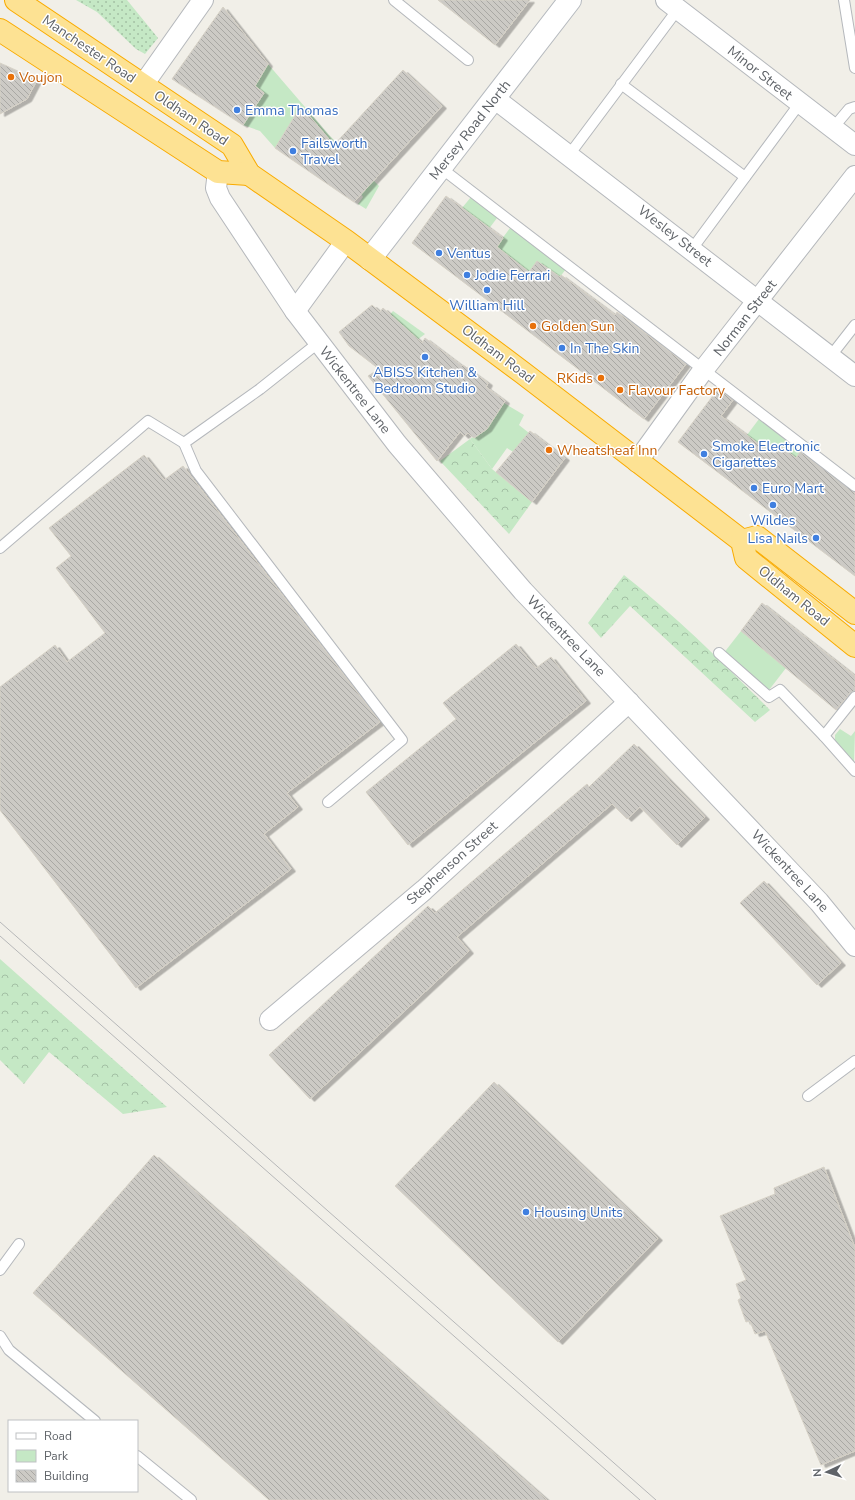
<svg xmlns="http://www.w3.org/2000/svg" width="855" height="1500" font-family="'Nunito Sans',sans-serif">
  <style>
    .grass { fill: url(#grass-dots) }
    .forest { fill: url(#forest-crowns) }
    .green { fill: #c5e8c5 }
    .building { fill: url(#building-back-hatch); stroke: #d6d1c6; filter: url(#shadow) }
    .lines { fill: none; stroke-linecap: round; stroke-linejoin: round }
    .lane-casing { stroke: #b5b8bc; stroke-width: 12 }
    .street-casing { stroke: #b5b8bc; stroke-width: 22 }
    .secondary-casing { stroke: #b6babf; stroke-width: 24 }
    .highway-casing { stroke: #f9ab00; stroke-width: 24 }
    .lane { stroke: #fff; stroke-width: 10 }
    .street { stroke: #fff; stroke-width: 20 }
    .secondary { stroke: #fff; stroke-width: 22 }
    .highway { stroke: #fde293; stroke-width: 22 }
    .tram { stroke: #b6b7b8; stroke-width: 1 }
    .food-dot { fill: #e8710a; stroke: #fff; stroke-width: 1.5 }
    .shop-dot { fill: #3f7fe0; stroke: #fff; stroke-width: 1.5 }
    .labels { text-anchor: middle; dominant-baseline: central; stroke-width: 3; stroke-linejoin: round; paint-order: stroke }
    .street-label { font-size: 14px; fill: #5f6368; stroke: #fff }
    .food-label { font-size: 14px; fill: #c56008; stroke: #fff; text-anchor: start }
    .shop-label { font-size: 14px; fill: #366cbe; stroke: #fff; text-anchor: start }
  </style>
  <defs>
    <pattern id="grass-dots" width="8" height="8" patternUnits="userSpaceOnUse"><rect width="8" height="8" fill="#c5e8c5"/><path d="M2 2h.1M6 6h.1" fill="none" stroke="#a3c0a4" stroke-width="1.8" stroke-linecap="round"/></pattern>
    <pattern id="forest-crowns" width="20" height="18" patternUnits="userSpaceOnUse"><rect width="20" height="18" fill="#c5e8c5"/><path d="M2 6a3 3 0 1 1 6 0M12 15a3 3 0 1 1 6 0" fill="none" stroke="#a3c0a4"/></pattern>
    <pattern id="building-back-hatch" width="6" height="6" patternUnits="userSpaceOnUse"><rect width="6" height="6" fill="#cccac5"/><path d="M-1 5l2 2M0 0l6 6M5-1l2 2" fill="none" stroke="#a9a8a4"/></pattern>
    <filter id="shadow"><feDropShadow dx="4.5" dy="2.5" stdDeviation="0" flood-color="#0004"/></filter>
  </defs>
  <rect width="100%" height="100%" fill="#f1efe8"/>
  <!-- grass -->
  <polygon class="grass" points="76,0 127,0 158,38 145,54 136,49 97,12"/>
  <!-- forest -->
  <g class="forest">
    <polygon points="470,439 492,469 532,502 509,534 440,461"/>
    <path d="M 624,575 C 676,616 723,663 770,710 L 755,722 L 630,606 L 601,638 L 588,623 Z"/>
    <polygon points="0,959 167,1107 123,1114 49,1052 24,1084 0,1060"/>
  </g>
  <!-- green -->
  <g class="green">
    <polygon points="268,64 329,135 379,186 366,209 358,204 363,197 315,123 301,106 275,148 260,131 243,125 264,93 255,86"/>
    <polygon points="471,197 497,218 482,238 462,208"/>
    <polygon points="510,228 566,269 550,290 555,274 537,261 529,272 496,247"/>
    <polygon points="393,311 425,334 408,347 387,318"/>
    <polygon points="504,403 524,415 519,425 529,433 515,453 507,448 492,469 470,439 487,428"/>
    <polygon points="759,419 801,452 781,479 779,446 774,452 768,448 759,461 747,435"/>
    <polygon points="741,631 786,668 769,690 723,654"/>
    <polygon points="840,729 851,736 855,731 854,763 835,742 835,735"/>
  </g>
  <!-- building -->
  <g class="building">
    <polygon points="438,0 530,0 495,45"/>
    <polygon points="223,7 268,64 255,86 264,93 243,125 172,79"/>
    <polygon points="0,63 37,80 27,99 0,114"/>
    <polygon points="403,70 442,106 354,202 275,148 301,106 334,145"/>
    <polygon points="446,196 503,238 497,247 529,272 537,261 560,277 561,275 615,315 617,312 686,364 644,419 412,243"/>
    <polygon points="372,305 380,312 383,308 422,343 425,338 462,366 463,365 488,383 486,387 505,401 487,429 474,438 468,433 464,436 460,432 437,461 368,376 379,369 349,346 339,332"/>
    <polygon points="718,389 733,400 721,416 767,450 769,448 774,452 779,445 796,458 800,452 855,492 855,576 678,442"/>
    <polygon points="530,431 565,458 532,502 496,472"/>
    <polygon points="144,455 164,480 183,466 380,722 287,793 298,807 264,834 291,869 136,988 0,810 0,687 55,645 67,662 105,633 56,568 71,556 49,528"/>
    <polygon points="762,603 855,676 855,691 850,693 836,710 741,631"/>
    <polygon points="516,644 536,668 551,657 586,701 408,845 366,792 456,719 443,703"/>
    <polygon points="634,744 705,817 677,845 640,807 627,819 612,804 457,937 469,951 310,1099 269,1055 428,906 435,913 587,784 589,787"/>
    <polygon points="764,881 841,963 817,985 740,903"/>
    <polygon points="494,1082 658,1238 558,1342 395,1186"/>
    <polygon points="154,1155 547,1500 269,1500 33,1293"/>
    <polygon points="824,1167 855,1248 855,1451 821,1465 765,1331 755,1334 750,1321 746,1322 738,1300 741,1298 736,1284 746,1280 720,1216 775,1194 774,1188"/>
  </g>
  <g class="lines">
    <!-- lane casing -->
    <g class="lane-casing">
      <g id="lane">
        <polyline points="394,0 468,60"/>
        <polyline points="844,0 855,68"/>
        <polyline points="621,84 745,177"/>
        <polyline points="833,128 849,109 855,107"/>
        <polyline points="569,155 678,9"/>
        <polyline points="441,168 855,486"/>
        <polyline points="692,249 800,103"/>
        <polyline points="830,357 855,325"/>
        <polyline points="184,443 196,471 402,740 328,802"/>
        <polyline points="0,548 148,421 184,443 260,389 318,343"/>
        <polyline points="719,653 769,697 780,690 824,736 855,771"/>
        <polyline points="824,736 855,697"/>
        <polyline points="808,1096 855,1061"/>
        <polyline points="0,1270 19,1244"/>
        <polyline points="0,1336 9,1350 95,1421"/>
        <polyline points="137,1456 191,1500"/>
      </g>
    </g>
    <!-- street casing -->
    <g class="street-casing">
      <g id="street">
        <polyline points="666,0 855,145"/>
        <polyline points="143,85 203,0"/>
        <polyline points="494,98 855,376"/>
        <polyline points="218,172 216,188 220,198 295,311 397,444 523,591 819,902 855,946"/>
        <polyline points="295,311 346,241"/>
        <polyline points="637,462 704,369 855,176"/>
        <polyline points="270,1020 424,890 629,702"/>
      </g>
    </g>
    <!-- secondary casing -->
    <g class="secondary-casing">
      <polyline id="secondary" points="370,259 570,0"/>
    </g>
    <!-- highway casing -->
    <g class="highway-casing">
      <g id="highway">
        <polyline points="16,0 232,145 249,174 346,241 523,373 742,541 746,558 855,646"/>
        <polyline points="0,30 218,172 249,174"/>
        <polyline points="742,541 757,537 855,613"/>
      </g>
    </g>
    <!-- lane -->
    <use href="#lane" class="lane"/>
    <!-- street -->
    <use href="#street" class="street"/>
    <!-- secondary -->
    <use href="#secondary" class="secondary"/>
    <!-- highway -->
    <use href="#highway" class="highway"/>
    <!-- tram -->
    <g class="tram">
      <polyline points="0,922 656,1500"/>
      <polyline points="0,936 640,1500"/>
    </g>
  </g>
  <!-- markers -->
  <g class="food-dot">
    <circle cx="11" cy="77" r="4"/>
    <circle cx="533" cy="326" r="4"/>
    <circle cx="601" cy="378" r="4"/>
    <circle cx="620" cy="390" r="4"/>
    <circle cx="549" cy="450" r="4"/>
  </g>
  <g class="shop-dot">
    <circle cx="237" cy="110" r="4"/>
    <circle cx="293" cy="151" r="4"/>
    <circle cx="439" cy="253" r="4"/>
    <circle cx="467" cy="275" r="4"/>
    <circle cx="487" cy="290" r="4"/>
    <circle cx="562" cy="348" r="4"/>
    <circle cx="425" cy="357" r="4"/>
    <circle cx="704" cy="454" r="4"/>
    <circle cx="754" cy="488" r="4"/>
    <circle cx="773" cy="505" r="4"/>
    <circle cx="816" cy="538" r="4"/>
    <circle cx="526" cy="1212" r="4"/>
  </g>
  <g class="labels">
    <!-- street labels -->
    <g class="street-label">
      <text transform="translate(89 49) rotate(34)">Manchester Road</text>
      <text transform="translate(760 73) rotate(38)">Minor Street</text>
      <text transform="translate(191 118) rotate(34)">Oldham Road</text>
      <text transform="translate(470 130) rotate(-52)">Mersey Road North</text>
      <text transform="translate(675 236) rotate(38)">Wesley Street</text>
      <text transform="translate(745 318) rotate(-52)">Norman Street</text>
      <text transform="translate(498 354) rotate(37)">Oldham Road</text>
      <text transform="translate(355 390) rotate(52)">Wickentree Lane</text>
      <text transform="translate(794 596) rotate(39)">Oldham Road</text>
      <text transform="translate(566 636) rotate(46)">Wickentree Lane</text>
      <text transform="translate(452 863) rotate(-42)">Stephenson Street</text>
      <text transform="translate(790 871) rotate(47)">Wickentree Lane</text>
    </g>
    <!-- food labels -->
    <g class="food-label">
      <text x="19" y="77">Voujon</text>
      <text x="541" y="326">Golden Sun</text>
      <text x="593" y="378" text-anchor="end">RKids</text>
      <text x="628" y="390">Flavour Factory</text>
      <text x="557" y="450">Wheatsheaf Inn</text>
    </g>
    <!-- shop labels -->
    <g class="shop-label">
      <text x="245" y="110">Emma Thomas</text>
      <text x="301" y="143">Failsworth<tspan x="301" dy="16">Travel</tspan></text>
      <text x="447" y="253">Ventus</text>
      <text x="475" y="275">Jodie Ferrari</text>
      <text x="487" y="305" text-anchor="middle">William Hill</text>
      <text x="570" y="348">In The Skin</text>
      <text x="425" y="372" text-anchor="middle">ABISS Kitchen &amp;<tspan x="425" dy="16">Bedroom Studio</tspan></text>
      <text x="712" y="446">Smoke Electronic<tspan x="712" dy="16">Cigarettes</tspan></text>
      <text x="762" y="488">Euro Mart</text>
      <text x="773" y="520" text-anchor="middle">Wildes</text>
      <text x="808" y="538" text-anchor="end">Lisa Nails</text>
      <text x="534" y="1212">Housing Units</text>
    </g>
  </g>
  <!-- legend -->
  <rect x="8" y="1420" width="130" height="72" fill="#ffffff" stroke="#bfc1c3"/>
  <rect x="16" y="1433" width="20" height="6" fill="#ffffff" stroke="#bfc1c3"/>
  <text x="44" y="1440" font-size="12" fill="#5f6368">Road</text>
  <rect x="16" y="1450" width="20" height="12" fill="#c5e8c5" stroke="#bfc1c3"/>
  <text x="44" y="1460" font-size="12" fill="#5f6368">Park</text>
  <rect x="16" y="1470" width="20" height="12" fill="url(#building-back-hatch)" stroke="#bfc1c3"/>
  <text x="44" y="1480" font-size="12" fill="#5f6368">Building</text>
  <!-- north arrow -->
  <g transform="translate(827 1472) rotate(266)" stroke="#ffffff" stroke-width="3" paint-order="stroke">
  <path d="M0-3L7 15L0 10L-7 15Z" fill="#5f6368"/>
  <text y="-6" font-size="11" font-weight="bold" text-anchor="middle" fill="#5f6368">N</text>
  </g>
</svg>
